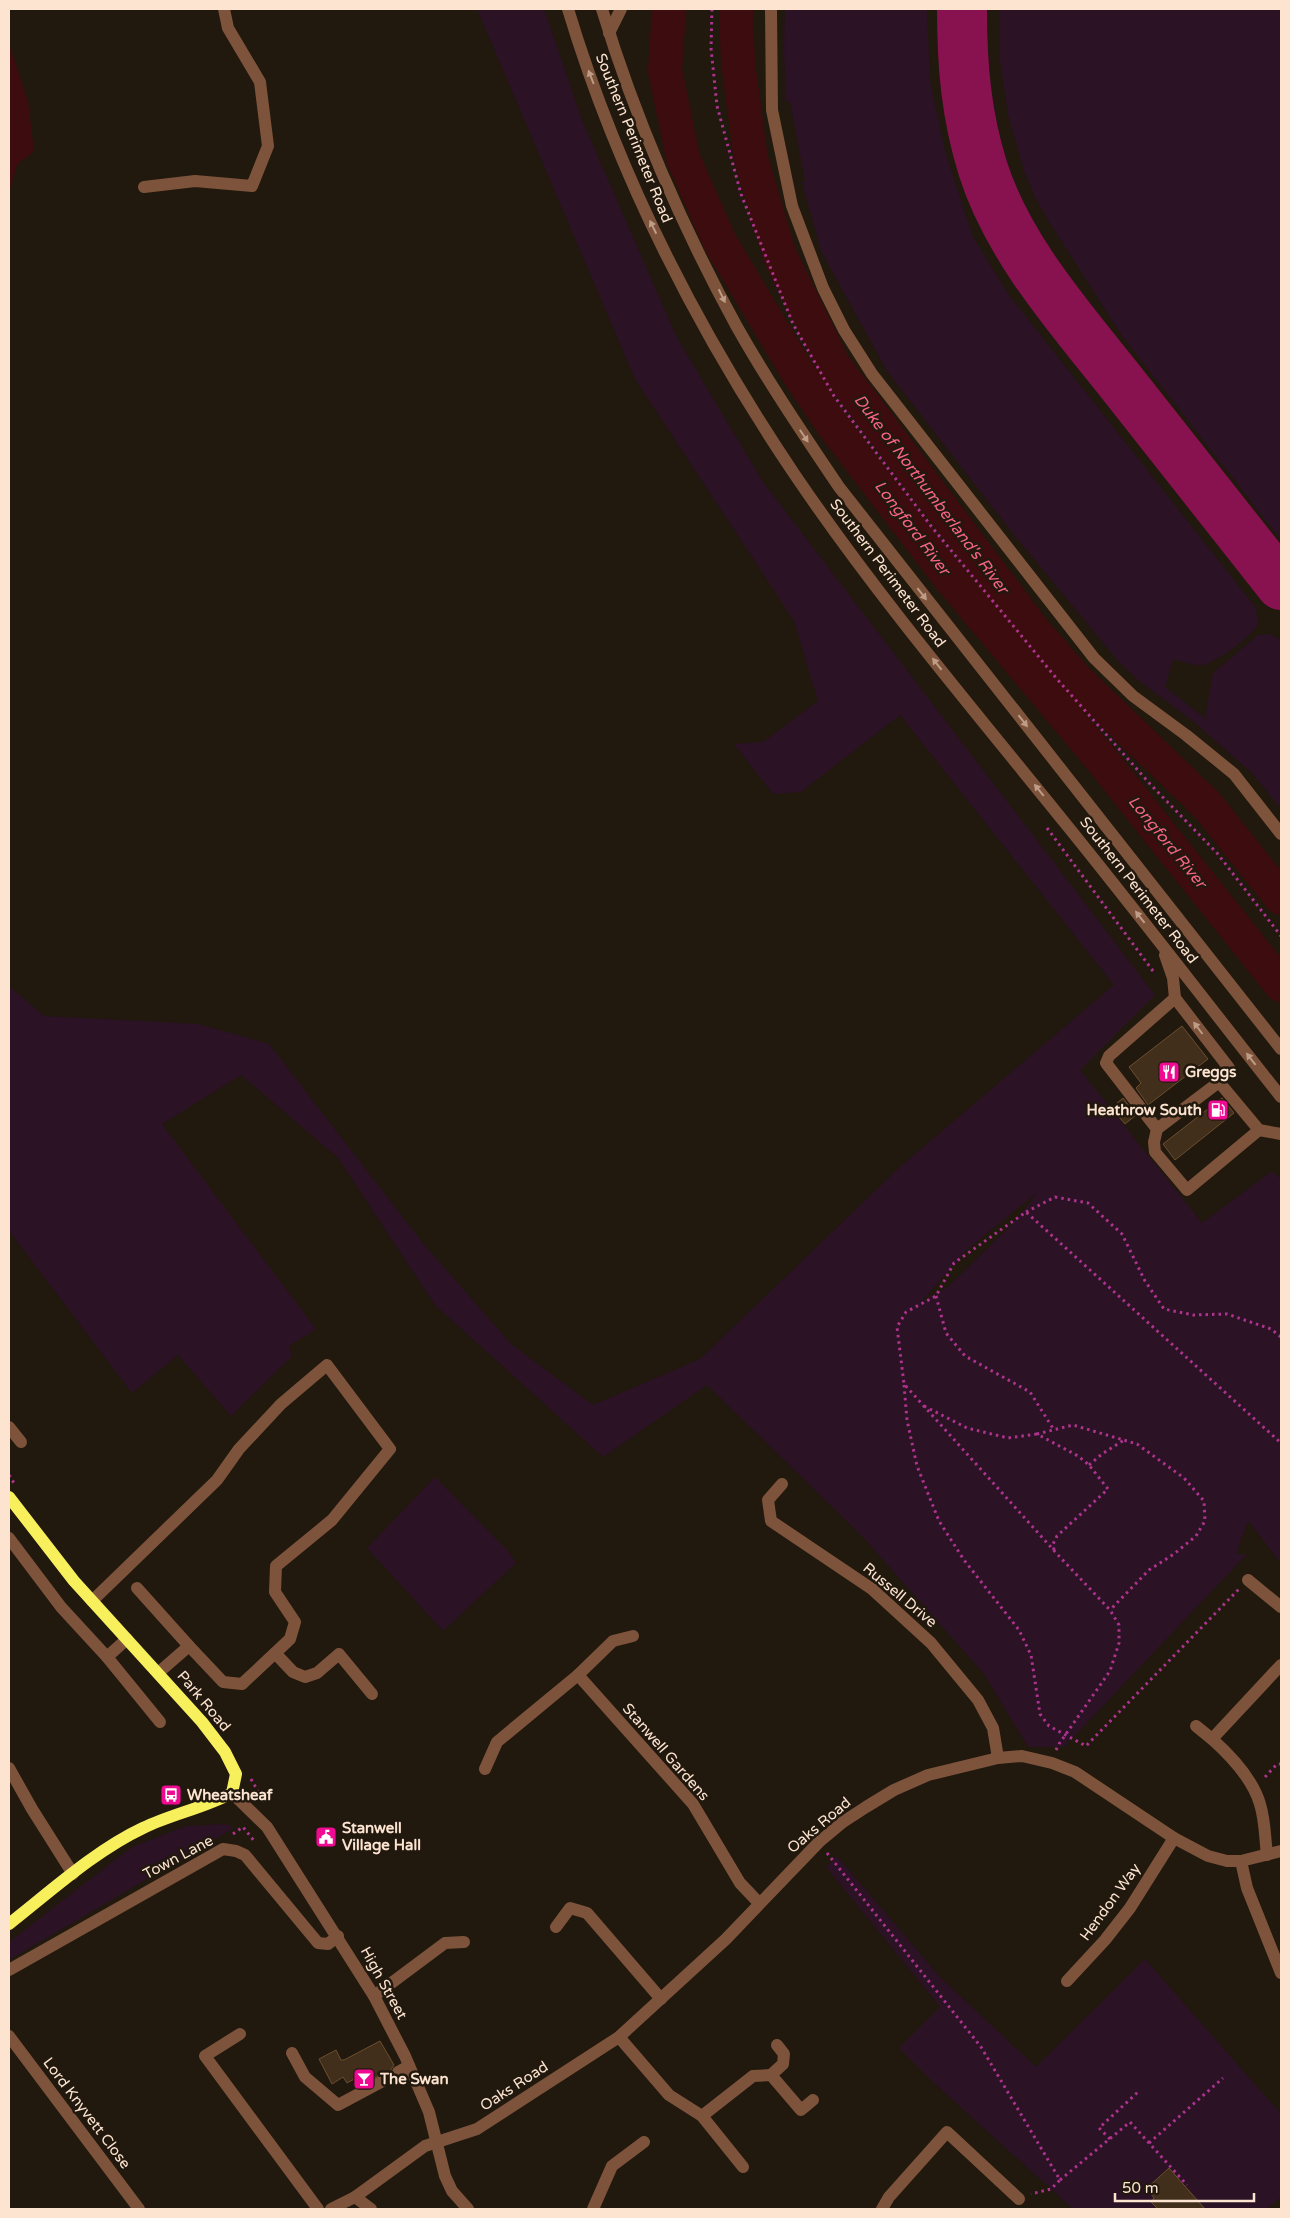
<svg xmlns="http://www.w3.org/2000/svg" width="1290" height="2218" font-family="'Varela Round',sans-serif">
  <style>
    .green { fill: #2b1224; fill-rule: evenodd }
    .water { fill: #3d0c0e }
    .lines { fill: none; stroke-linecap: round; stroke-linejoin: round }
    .river { stroke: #3d0c0e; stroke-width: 34 }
    .taxiway { stroke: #881150; stroke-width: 50 }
    .building { fill: #412f1b; stroke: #6c4e2e }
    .minor-tunnel { stroke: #42372b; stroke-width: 12; stroke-dasharray: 12 6; stroke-linecap: butt }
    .path { stroke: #ae338f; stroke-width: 3; stroke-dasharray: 2.5 4; stroke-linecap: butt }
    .minor { stroke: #7e533b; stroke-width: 12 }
    .major { stroke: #f8ef5d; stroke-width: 12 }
    .oneway { fill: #be9c86 }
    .labels { text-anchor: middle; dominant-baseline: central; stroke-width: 5; stroke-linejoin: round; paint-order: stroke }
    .street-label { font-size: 15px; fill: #fde4d1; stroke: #21180e }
    .poi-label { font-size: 15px; font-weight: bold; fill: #fde4d1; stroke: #21180e; text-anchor: start }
    .water-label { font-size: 16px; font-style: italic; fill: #f86385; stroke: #21180e }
  </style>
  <rect width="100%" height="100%" fill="#21180e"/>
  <!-- green -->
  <g class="green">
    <path d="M 477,9 L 544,9 L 582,120 L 677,338 L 763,482 L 1155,995 L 1080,1070 L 1202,1223 L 1272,1171 L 1281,1179 L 1281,1563 L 1248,1521 L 1236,1554 L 1247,1554 L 1064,1747 L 1028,1747 L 984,1674 L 862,1536 L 707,1385 L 603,1457 L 435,1305 L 338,1158 L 241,1075 L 162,1124 L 316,1329 L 289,1346 L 292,1356 L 231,1416 L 178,1355 L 132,1393 L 9,1231 L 9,986 L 44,1016 L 198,1024 L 269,1044 L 422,1242 L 511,1344 L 593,1405 L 700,1359 L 902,1165 L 1114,985 L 900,715 L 801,792 L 773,794 L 734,744 L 763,742 L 818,701 L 794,621 L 635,379 ZM 1038,1192 L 1015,1221 L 948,1287 L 921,1302 L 969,1248 Z"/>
    <path d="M 785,9 L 927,9 L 930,81 L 945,151 L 973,237 L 1008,294 L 1257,609 L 1255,611 C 1257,615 1259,618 1258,622 C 1257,634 1215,662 1204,665 C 1195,667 1182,661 1173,659 L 1165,687 L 1205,718 L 1213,673 L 1258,635 L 1270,634 L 1281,640 L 1281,809 L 1253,774 L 1194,722 L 1138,680 L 1118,661 L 1011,531 L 887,371 L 821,251 L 802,182 L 805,181 L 790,102 L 786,101 L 784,48 Z"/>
    <polygon points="1000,9 1281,9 1281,540 1122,336 1048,220 1035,197 1024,171 1008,115 1000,59"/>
    <polygon points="435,1477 508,1551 516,1563 443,1631 367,1548"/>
    <polygon points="225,1824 234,1828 9,1960 9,1942 132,1847 186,1826"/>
    <polygon points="837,1856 941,1978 1036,2067 1145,1959 1281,2114 1281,2197 1267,2209 1073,2209 935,2084 899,2048 940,2007 826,1867"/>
  </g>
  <!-- water -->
  <polygon class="water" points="9,43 28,101 34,151 17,165 9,194"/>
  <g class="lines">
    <!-- river -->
    <g class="river">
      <polyline points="669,9 665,70 683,158 720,242 798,373 833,425 950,578 1101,759 1281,985"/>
      <polyline points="736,9 738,63 751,159 780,256 833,364 1034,631 1076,679 1207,805 1281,898"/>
    </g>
    <!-- taxiway -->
    <path class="taxiway" d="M 962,9 C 962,65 966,115 983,169 C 1008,248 1069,317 1120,381 C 1173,449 1227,517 1281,585"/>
  </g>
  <!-- building -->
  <g class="building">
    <polygon points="1182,1026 1208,1059 1148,1105 1136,1088 1141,1083 1129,1067"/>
    <polygon points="1123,1098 1136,1115 1125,1124 1111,1108"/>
    <polygon points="1222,1098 1234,1113 1175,1160 1163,1144"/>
    <polygon points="380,2041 394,2065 390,2071 359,2085 356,2078 347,2083 343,2077 332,2084 319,2059 336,2050 341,2060 344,2060"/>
    <polygon points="1169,2168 1205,2209 1158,2209 1151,2202 1154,2198 1147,2188"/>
  </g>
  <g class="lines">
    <!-- minor-tunnel -->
    <polyline class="minor-tunnel" points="381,2082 398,2072"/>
    <!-- path -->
    <g class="path">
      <polyline points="712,9 711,48 717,106 741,194 793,324 834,396 931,526 1057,679 1151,785 1217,853 1281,936"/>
      <polyline points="1047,828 1153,971"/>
      <polyline points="1026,1212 1055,1197 1088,1203 1122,1234 1145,1281 1164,1309 1193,1315 1227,1314 1271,1329 1281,1337"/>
      <polyline points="936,1296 946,1333 965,1356 1030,1392 1054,1430"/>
      <polyline points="904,1385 907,1420 917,1466 939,1521 964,1560 1019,1630 1031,1655 1040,1714 1049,1726 1086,1746 1239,1589"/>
      <polyline points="924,1406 967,1428 1008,1438 1037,1434"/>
      <polyline points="1089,1465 1102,1454 1124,1440"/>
      <polyline points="9,1475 14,1483"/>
      <polyline points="1054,1550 1053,1544 1057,1536 1108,1489 1089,1465 1078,1456 1037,1434 1073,1425 1137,1444 1184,1478 1204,1501 1205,1521 1196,1536 1174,1554 1149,1570 1110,1610"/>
      <polyline points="1056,1750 1059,1744 1110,1671 1119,1643 1119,1625 1110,1610 1058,1555 904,1384 897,1327 906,1312 936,1296 954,1263 1026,1212 1281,1443"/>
      <polyline points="1265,1777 1277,1764 1281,1764"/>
      <polyline points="251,1779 264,1802"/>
      <polyline points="233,1834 243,1827 255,1842"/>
      <polyline points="827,1853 981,2047 1060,2180 1051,2189 1031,2194"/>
      <polyline points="1110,2139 1099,2128 1138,2092"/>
      <polyline points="1149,2143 1223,2078"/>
      <polyline points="1060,2180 1130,2122 1187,2185"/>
    </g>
    <!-- minor -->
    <g class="minor">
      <path d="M 568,9 C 618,175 698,331 795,475 C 877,596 973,709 1065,823 C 1138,913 1209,1006 1281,1097"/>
      <path d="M 602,9 C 634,116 683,229 737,327 C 768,382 804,435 839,487 L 1281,1049"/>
      <polyline points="771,9 772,110 792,206 823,288 844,330 872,374 1094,658 1133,696 1186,735 1234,774 1281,834"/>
      <polyline points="609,33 621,9"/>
      <polyline points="144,187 195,181 252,186 268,146 260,82 228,28 224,9"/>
      <polyline points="1165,955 1173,978 1175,998 1229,1068 1219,1082 1259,1130 1281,1134"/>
      <polyline points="1175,998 1109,1056 1106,1063 1157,1129 1219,1082"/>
      <polyline points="1157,1129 1154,1142 1155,1152 1187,1190 1259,1130"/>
      <polyline points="9,1427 21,1442"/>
      <polyline points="782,1484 768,1500 771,1521 872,1589 931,1643 978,1700 993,1728 998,1758"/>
      <polyline points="9,1538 61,1607 107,1657 127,1639"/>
      <polyline points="1248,1580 1281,1607"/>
      <polyline points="137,1588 189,1646 158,1673"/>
      <polyline points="92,1601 217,1480 239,1449 281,1404 327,1365 390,1449 332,1520 276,1566 275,1592 295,1622 290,1639 242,1684 223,1682 189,1646"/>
      <polyline points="275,1653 293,1672 305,1677 317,1673 339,1654 372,1694"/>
      <polyline points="107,1657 160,1722"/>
      <polyline points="578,1675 693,1804 740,1883 759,1903"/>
      <polyline points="1196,1726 1212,1739"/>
      <polyline points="9,1768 32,1809 73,1874"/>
      <polyline points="485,1769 497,1742 578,1675 613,1641 633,1636"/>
      <polyline points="232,1793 267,1827 374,1996 405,2056 429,2112 445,2176 452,2191 468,2209"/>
      <path d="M 1267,1855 C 1265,1838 1265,1820 1260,1804 C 1253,1780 1231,1756 1212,1739 L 1281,1665"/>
      <polyline points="1241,1861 1247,1888 1281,1973"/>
      <polyline points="556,1927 570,1908 587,1913 661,1999"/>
      <polyline points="9,1970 223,1849 236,1851 245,1855 318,1943 328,1944 338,1936"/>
      <polyline points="1067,1981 1105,1940 1130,1908 1174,1838"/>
      <polyline points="374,1996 445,1943 464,1942"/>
      <polyline points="240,2034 205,2056 318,2209"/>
      <polyline points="9,2036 139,2209"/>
      <polyline points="619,2037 669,2095 702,2116 743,2167"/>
      <polyline points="292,2053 305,2077 338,2105 381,2082"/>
      <polyline points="398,2072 409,2066"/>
      <polyline points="771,2075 783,2064 784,2054 777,2045"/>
      <polyline points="702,2116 753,2076 771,2075 801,2110 813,2100"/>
      <polyline points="355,2197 371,2209"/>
      <polyline points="331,2209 355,2197 425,2146 477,2129 619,2037 726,1939 819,1842 843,1822 866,1807 894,1790 928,1775 998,1758 1022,1756 1052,1763 1075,1772 1174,1838 1208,1856 1227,1861 1241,1861 1281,1851"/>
      <polyline points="593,2209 612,2166 644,2142"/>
      <polyline points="882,2209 889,2197 947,2132 1019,2199"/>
    </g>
    <!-- major -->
    <path class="major" d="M 9,1497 L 74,1581 L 202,1722 L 225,1752 L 236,1774 L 232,1793 C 204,1808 172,1814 143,1828 C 96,1850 51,1891 9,1924"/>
  </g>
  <!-- one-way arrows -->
  <defs><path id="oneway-solid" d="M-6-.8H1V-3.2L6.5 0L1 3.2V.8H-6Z" transform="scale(1.25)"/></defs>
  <g class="oneway">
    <use href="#oneway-solid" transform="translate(591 77) rotate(-111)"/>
    <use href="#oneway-solid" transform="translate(653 227) rotate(-116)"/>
    <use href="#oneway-solid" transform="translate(722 296) rotate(64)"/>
    <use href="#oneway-solid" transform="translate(804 436) rotate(56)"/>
    <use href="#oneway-solid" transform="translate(922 594) rotate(52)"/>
    <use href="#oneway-solid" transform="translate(937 664) rotate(-128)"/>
    <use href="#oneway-solid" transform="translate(1023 721) rotate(52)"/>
    <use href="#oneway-solid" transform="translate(1039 790) rotate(-129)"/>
    <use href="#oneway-solid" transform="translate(1140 917) rotate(-128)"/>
    <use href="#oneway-solid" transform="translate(1198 1028) rotate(-127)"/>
    <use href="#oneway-solid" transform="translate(1251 1059) rotate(-128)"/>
  </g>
  <!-- icons -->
  <defs>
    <g id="restaurant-square" transform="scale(1.125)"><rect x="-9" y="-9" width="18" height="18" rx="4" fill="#ef0a91" stroke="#21180e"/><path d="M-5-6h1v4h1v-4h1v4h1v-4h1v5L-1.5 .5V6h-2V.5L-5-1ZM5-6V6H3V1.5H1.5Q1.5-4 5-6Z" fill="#fff"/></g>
    <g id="fuel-square" transform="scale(1.125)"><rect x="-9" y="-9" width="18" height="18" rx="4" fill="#ef0a91" stroke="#21180e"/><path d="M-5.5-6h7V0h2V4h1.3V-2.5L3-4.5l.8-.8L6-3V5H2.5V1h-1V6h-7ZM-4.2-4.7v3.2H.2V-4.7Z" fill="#fff"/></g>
    <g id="bus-square" transform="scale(1.125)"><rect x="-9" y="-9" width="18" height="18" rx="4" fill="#ef0a91" stroke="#21180e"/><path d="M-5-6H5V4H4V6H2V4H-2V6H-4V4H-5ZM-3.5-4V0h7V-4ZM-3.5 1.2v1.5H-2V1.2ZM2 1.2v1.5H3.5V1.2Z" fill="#fff"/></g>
    <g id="civic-square" transform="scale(1.125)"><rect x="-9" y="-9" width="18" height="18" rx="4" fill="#ef0a91" stroke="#21180e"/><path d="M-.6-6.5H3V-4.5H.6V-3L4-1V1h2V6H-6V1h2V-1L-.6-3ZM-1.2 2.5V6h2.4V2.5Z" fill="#fff"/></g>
    <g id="bar-square" transform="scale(1.125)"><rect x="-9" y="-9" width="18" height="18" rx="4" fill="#ef0a91" stroke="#21180e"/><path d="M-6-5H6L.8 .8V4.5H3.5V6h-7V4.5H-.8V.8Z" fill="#fff"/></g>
  </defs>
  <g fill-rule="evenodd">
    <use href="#restaurant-square" x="1169" y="1072"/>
    <use href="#fuel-square" x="1218" y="1110"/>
    <use href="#bus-square" x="171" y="1795"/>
    <use href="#civic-square" x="326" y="1837"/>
    <use href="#bar-square" x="364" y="2079"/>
  </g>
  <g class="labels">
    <!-- street labels -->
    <g class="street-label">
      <text transform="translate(634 138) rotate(68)">Southern Perimeter Road</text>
      <text transform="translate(888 573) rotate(53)">Southern Perimeter Road</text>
      <text transform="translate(1139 890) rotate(52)">Southern Perimeter Road</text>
      <text transform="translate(900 1595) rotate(40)">Russell Drive</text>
      <text transform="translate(204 1701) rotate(50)">Park Road</text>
      <text transform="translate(666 1752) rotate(49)">Stanwell Gardens</text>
      <text transform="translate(819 1825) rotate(-40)">Oaks Road</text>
      <text transform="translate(178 1857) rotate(-28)">Town Lane</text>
      <text transform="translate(1110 1902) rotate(-54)">Hendon Way</text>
      <text transform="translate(384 1983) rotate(61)">High Street</text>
      <text transform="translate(514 2086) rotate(-33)">Oaks Road</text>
      <text transform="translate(87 2113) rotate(53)">Lord Knyvett Close</text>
    </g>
    <!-- poi labels -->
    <g class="poi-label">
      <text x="1185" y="1072">Greggs</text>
      <text x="1202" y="1110" text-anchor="end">Heathrow South</text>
      <text x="187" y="1795">Wheatsheaf</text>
      <text x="342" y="1828">Stanwell<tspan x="342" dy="17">Village Hall</tspan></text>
      <text x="380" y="2079">The Swan</text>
    </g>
    <!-- water labels -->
    <g class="water-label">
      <text transform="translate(931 494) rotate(53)">Duke of Northumberland's River</text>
      <text transform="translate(912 528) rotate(53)">Longford River</text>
      <text transform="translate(1167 842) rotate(51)">Longford River</text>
    </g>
  </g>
  <!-- border -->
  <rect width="1290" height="2218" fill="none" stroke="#fde4d1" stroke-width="20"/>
  <!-- scale -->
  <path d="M1115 2193v8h139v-8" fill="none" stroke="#fde4d1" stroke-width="2.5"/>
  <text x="1122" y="2193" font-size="15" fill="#fde4d1" stroke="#21180e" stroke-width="4" paint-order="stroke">50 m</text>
</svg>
